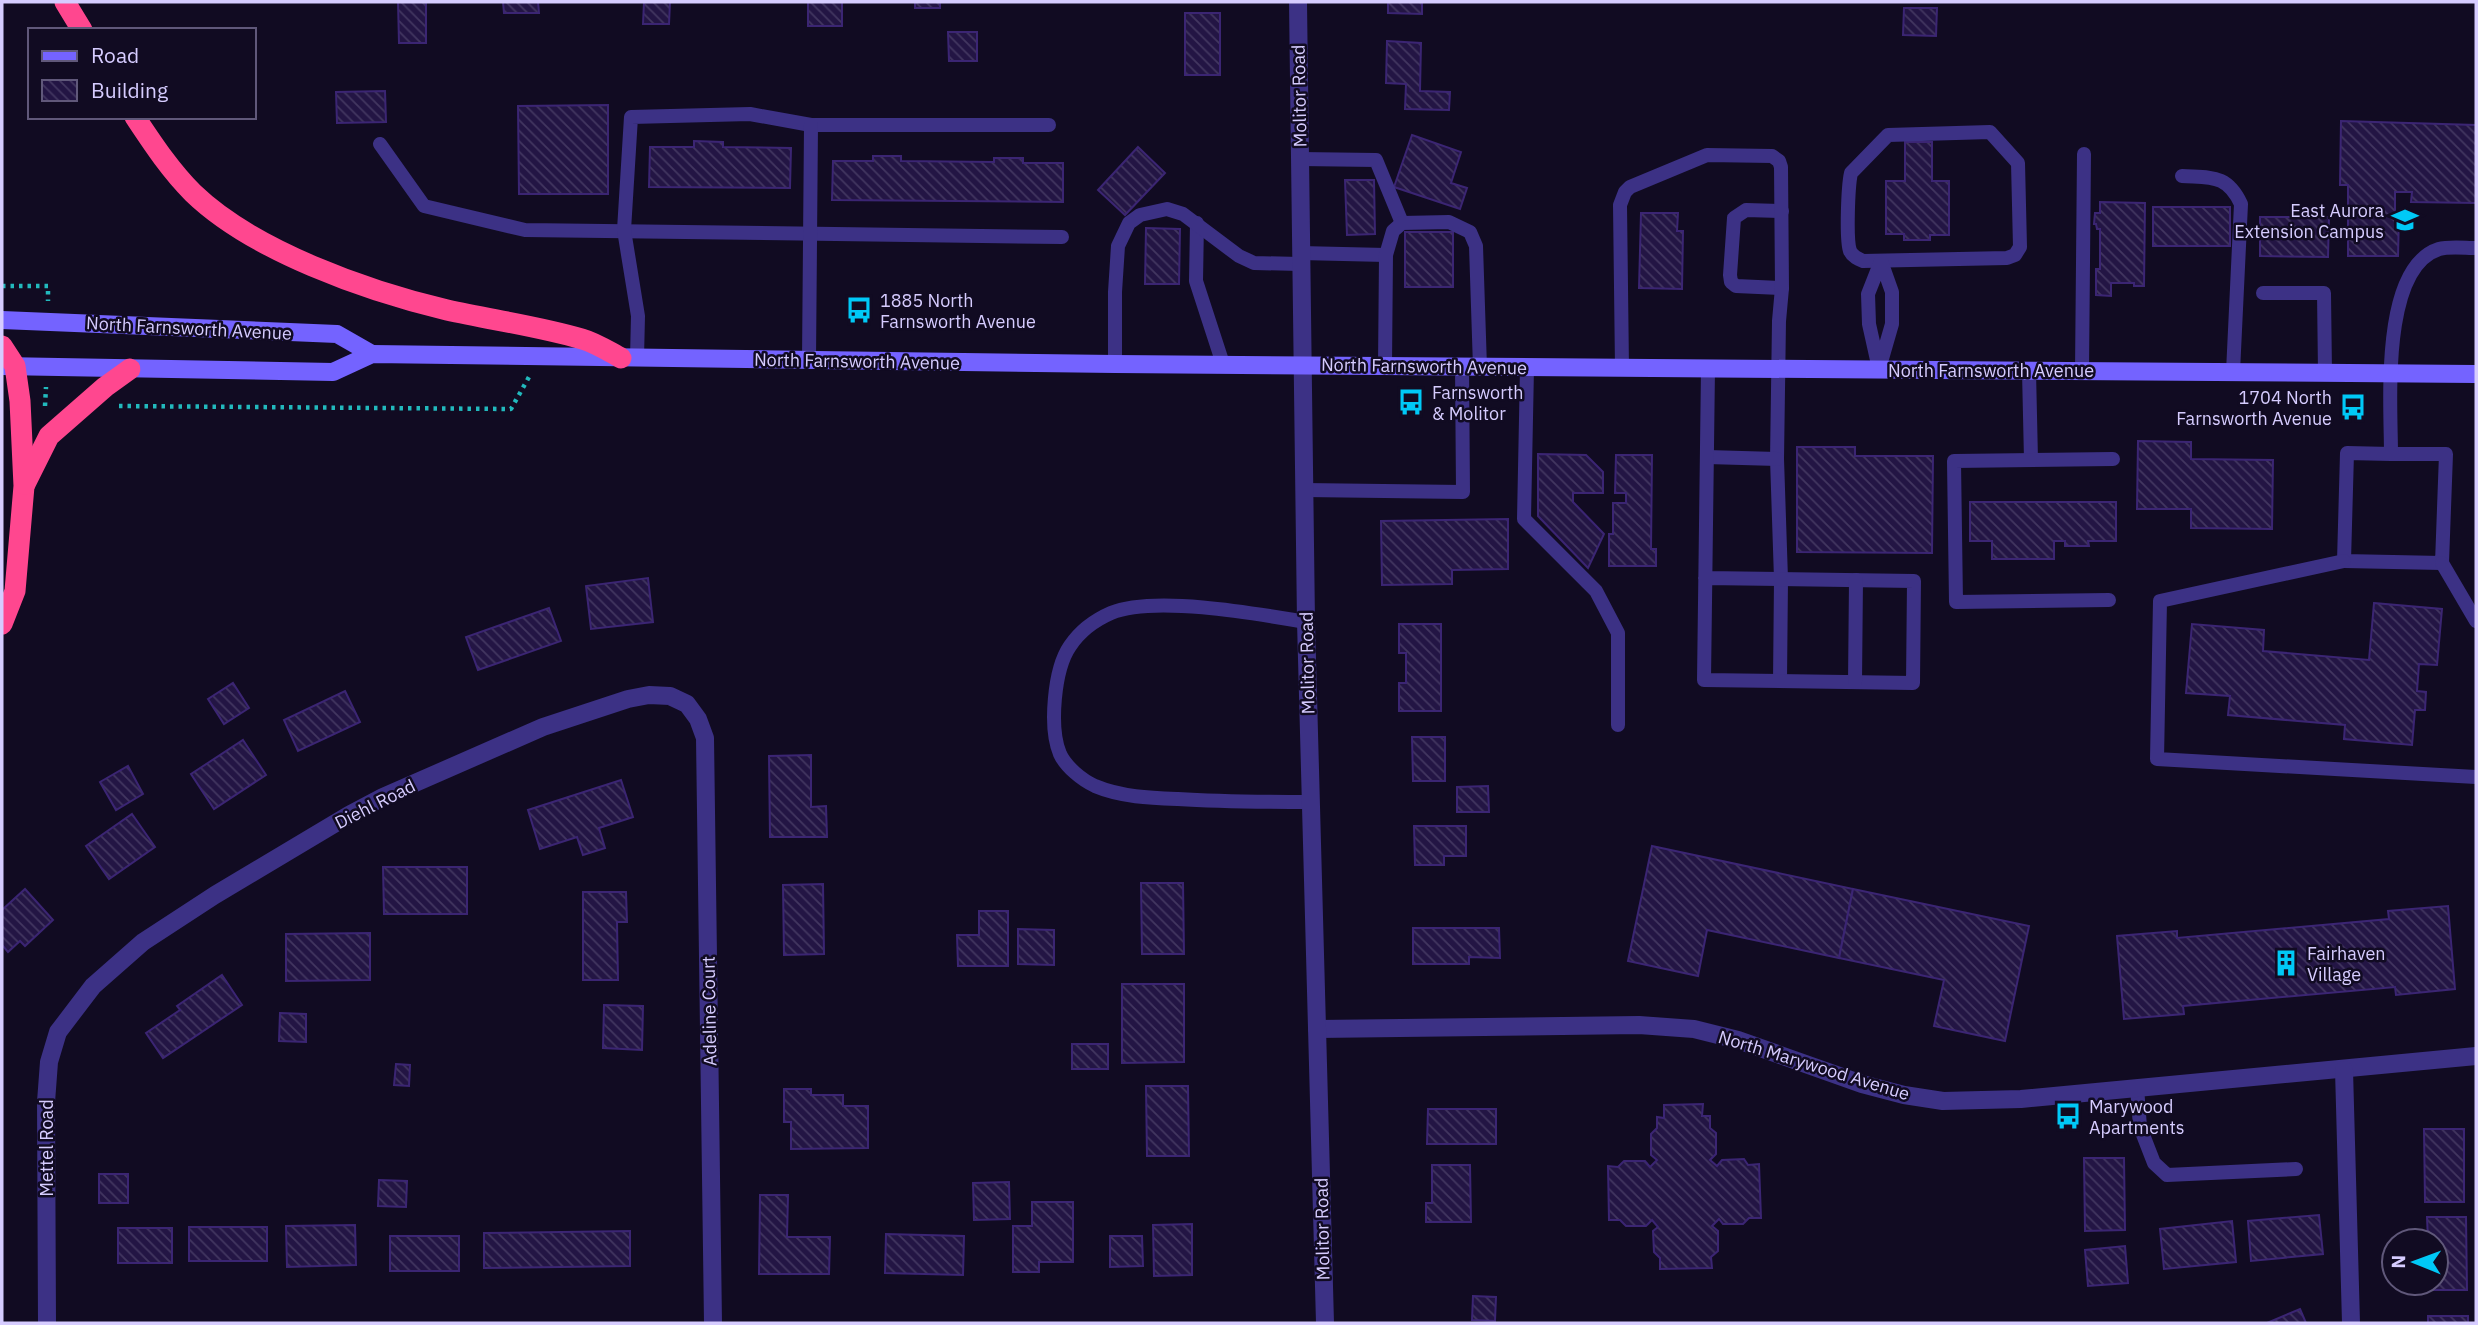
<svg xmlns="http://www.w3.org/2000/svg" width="2478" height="1325" font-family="'IBM Plex Sans',sans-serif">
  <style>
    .building { fill: url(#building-back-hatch); stroke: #3b2573; stroke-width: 2 }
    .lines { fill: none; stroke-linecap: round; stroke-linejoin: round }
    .path { stroke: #22b9bd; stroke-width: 4.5; stroke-dasharray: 3.5 5; stroke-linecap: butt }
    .service { stroke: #3c3185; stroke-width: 14 }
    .minor { stroke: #3c3185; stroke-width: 18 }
    .tertiary { stroke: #3c3185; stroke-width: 18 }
    .secondary { stroke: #7463ff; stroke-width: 18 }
    .motorway { stroke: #ff478f; stroke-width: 21 }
    .labels { text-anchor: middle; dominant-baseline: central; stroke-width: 5; stroke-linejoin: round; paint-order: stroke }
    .street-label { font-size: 18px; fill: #d6ccff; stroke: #110b22 }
    .poi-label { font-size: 18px; fill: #d6ccff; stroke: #110b22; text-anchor: start }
  </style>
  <defs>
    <pattern id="building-back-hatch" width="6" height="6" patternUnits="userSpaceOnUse" patternTransform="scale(1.75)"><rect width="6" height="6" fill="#231544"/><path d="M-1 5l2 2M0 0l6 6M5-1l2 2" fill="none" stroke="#423660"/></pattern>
  </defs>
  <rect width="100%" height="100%" fill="#110b22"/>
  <!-- building -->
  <g class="building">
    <polygon points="398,2 426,2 426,43 399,43"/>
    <polygon points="503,2 538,2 539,13 504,13"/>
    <polygon points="644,2 670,2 669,24 643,24"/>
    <rect x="808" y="2" width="34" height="24"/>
    <rect x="915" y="2" width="25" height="6"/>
    <polygon points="1388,2 1422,2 1422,14 1388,13"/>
    <polygon points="1904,8 1937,8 1936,36 1903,35"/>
    <rect x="1185" y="13" width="35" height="62"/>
    <polygon points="948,32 977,32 977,61 949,61"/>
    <polygon points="1387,41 1421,43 1420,91 1450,92 1449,110 1405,109 1406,84 1386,83"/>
    <polygon points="385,91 386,122 337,123 336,92"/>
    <polygon points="608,105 608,194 519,194 518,106"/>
    <polygon points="2341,121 2476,125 2476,203 2411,202 2412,192 2395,192 2395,216 2399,216 2398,256 2348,256 2348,185 2340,185"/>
    <polygon points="1412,135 1461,152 1451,183 1467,188 1460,209 1394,187"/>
    <polygon points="694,141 723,142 723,147 791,148 790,188 649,187 650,147 694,147"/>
    <polygon points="1905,142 1932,142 1932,181 1949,181 1949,235 1930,235 1930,240 1904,240 1904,234 1886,234 1886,181 1905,181"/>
    <polygon points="1138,147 1165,173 1125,215 1098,190"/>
    <polygon points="873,156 901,156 901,161 994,162 994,158 1023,158 1023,163 1063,163 1063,202 832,200 833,161 873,161"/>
    <polygon points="1345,180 1374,180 1375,234 1347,235"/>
    <polygon points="2100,202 2145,203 2144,286 2134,286 2134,283 2111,283 2111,296 2096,295 2096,269 2100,269 2100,229 2097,229 2096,224 2094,224 2095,213 2100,213"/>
    <rect x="2153" y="207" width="77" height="39"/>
    <polygon points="1641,213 1678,213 1677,231 1683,231 1682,289 1639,288"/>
    <polygon points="2260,217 2329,217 2328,257 2260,256"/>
    <polygon points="1146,228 1180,229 1179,284 1145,284"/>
    <rect x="1405" y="232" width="48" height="55"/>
    <polygon points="2138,441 2191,442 2191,459 2273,460 2272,529 2191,528 2191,509 2137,509"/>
    <polygon points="1797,447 1855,447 1855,456 1933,456 1932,553 1797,552"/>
    <polygon points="1538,454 1586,455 1603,472 1603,493 1573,493 1573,502 1604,534 1588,568 1538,516"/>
    <polygon points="1616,455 1652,455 1651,549 1656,549 1656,566 1609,566 1609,534 1613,534 1613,503 1626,503 1626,493 1615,493"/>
    <polygon points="1970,502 2116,502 2116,541 2088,541 2089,546 2065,546 2065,541 2054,541 2054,559 1992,559 1992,541 1970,541"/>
    <polygon points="1508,519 1508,569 1452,570 1452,584 1382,585 1381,521"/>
    <polygon points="648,578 653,622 591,629 586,586"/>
    <polygon points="2374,603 2442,609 2437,665 2419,664 2417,691 2426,692 2425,710 2415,710 2412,745 2344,739 2345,725 2228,715 2230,696 2186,693 2192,624 2264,630 2263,651 2369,660"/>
    <polygon points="549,608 561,641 478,670 466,637"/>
    <polygon points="1399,624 1441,624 1441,711 1399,711 1399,683 1406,683 1406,653 1399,653"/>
    <polygon points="233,683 249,708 224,724 208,699"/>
    <polygon points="345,691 360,722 298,751 284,720"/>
    <polygon points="1412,737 1445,737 1445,781 1413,781"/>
    <polygon points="243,740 266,775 214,809 191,774"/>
    <polygon points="811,755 811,807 826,806 827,837 770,837 769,756"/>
    <polygon points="128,766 143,794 116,810 100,782"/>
    <polygon points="621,780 633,817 599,828 605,848 583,855 577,837 540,849 528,810"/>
    <polygon points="1488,786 1489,812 1457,812 1457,787"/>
    <polygon points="132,814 155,847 109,879 86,846"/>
    <polygon points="1414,826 1466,826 1466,856 1444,856 1444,865 1415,865"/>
    <polygon points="1652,846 1853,889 1839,958 1707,930 1698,976 1628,961"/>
    <polygon points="383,867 467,867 467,914 384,914"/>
    <polygon points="1141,883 1183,883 1184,954 1142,954"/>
    <polygon points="823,884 824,954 784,955 783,885"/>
    <polygon points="25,889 53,920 25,946 20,941 8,952 2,945 2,910"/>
    <polygon points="1853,889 2029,926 2005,1041 1934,1026 1944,980 1839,958"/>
    <polygon points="583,892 626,892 627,922 617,922 618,980 583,980"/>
    <polygon points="2448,906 2455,989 2396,995 2395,987 2183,1006 2184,1014 2124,1019 2117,936 2177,931 2177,938 2389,919 2388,911"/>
    <polygon points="979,911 1008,911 1008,966 958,966 957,935 979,935"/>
    <polygon points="1413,928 1499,928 1500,958 1469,957 1469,964 1413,964"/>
    <polygon points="1018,929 1054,930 1054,965 1018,964"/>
    <polygon points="370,933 370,980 286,981 286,934"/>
    <polygon points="222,975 242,1005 163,1058 146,1033 180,1010 177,1006"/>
    <polygon points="1122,984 1184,984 1184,1062 1122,1063"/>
    <polygon points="604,1005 643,1006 642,1050 603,1048"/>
    <polygon points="280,1013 306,1014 306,1042 279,1041"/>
    <rect x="1072" y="1044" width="36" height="25"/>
    <polygon points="396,1064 410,1065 409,1086 394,1085"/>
    <polygon points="1146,1086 1188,1086 1189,1156 1147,1156"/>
    <polygon points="784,1089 811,1089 811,1095 843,1095 843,1106 868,1106 868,1148 791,1149 791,1122 784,1122"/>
    <polygon points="1703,1104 1702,1116 1710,1116 1710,1128 1716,1133 1716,1154 1710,1160 1717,1166 1722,1160 1744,1159 1748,1165 1759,1164 1761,1218 1749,1218 1743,1224 1723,1224 1719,1219 1712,1226 1718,1231 1718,1251 1711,1257 1712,1268 1660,1269 1660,1258 1654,1252 1653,1231 1658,1227 1652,1220 1646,1226 1626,1226 1620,1220 1609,1220 1608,1166 1618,1167 1624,1161 1645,1161 1650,1167 1657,1160 1651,1155 1651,1134 1657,1128 1657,1117 1664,1118 1664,1105"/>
    <polygon points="1428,1109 1496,1109 1496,1144 1427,1144"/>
    <polygon points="2424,1129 2464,1129 2464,1202 2425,1202"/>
    <polygon points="2084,1158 2124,1158 2125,1230 2085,1231"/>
    <polygon points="1432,1165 1470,1165 1471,1222 1426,1222 1426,1203 1432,1203"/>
    <rect x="99" y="1174" width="29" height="29"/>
    <polygon points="379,1180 407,1181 406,1207 378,1206"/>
    <polygon points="1009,1182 1010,1219 974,1220 973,1183"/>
    <polygon points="760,1195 788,1195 787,1237 830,1237 829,1274 759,1274"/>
    <polygon points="1032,1202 1073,1202 1073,1262 1039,1262 1039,1272 1013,1272 1013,1226 1032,1226"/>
    <polygon points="2319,1215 2323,1254 2251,1261 2248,1221"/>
    <polygon points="2427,1217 2466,1217 2467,1290 2428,1290 2428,1283 2436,1283 2436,1241 2428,1241"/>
    <polygon points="2232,1221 2236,1262 2164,1269 2160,1229"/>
    <polygon points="1192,1224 1192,1275 1154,1276 1153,1225"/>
    <polygon points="355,1225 356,1265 287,1267 286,1226"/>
    <rect x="189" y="1227" width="78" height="34"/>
    <rect x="118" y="1228" width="54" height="35"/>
    <polygon points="630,1231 630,1266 484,1268 484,1233"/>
    <polygon points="886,1234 964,1236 963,1275 885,1273"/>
    <rect x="390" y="1236" width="69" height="35"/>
    <polygon points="1110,1236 1142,1236 1143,1266 1110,1267"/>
    <polygon points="2125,1246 2128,1283 2088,1286 2085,1250"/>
    <polygon points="1473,1296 1496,1297 1495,1321 1472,1320"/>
    <polygon points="2300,1309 2306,1323 2267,1323"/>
    <rect x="2428" y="1316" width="40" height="7"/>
  </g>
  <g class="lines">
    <!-- path -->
    <g class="path">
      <polyline points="2,286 48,286 48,301"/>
      <polyline points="45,406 46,387"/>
      <polyline points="119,406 511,409 529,377"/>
    </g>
    <!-- service -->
    <g class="service">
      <path d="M 1990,132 L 2018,163 L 2020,247 L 2015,255 L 2007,258 L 1863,261 C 1858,259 1853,257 1850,251 C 1846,240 1848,186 1851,173 L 1888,135 Z"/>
      <polyline points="380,144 424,206 525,230 1062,237"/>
      <polyline points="1300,159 1376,160 1402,223"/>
      <path d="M 2182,176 C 2211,178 2227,174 2241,204 L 2233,372"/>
      <polyline points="1782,211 1746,210 1734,218 1730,275 1731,282 1736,286 1782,288"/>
      <polyline points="1197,223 1196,281 1223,364"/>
      <polyline points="1300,253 1386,255"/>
      <polygon points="1881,261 1892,292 1892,324 1879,369 1869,324 1868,294"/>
      <polyline points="2263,293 2324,293 2325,373"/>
      <polyline points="637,358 638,316 624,230 631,117 750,114 811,125 1049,125"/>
      <polyline points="809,360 811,125"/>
      <polyline points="1115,364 1115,292 1118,246 1129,223 1140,215 1167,209 1183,214 1239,256 1254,263 1300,264"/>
      <polyline points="1385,365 1386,255 1393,231 1402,223 1449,222 1470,232 1476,246 1480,367"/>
      <polyline points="1527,368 1524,519 1596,591 1618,633 1618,725"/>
      <polyline points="1622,368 1620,205 1625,192 1630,187 1707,155 1772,156 1779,161 1781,167 1782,288 1779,321 1777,459 1781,579 1780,681"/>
      <polyline points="2029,371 2031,460"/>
      <polyline points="2082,371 2084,154"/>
      <path d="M 2391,454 L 2347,453 L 2344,561 L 2442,563 L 2446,454 L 2391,454 C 2391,405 2380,268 2439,249 C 2449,246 2465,248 2476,248"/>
      <polyline points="1707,457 1777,459"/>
      <polyline points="1304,490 1463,492 1462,366"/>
      <polyline points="2344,561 2160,601 2157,759 2476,777"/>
      <polyline points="2442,563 2476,621"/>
      <path d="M 1705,578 L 1914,581 L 1913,683 L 1704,680 C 1705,576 1707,473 1708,369"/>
      <polyline points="2109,600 1956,602 1954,461 2113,459"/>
      <path d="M 1306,622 C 1259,614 1154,595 1111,613 C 1095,620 1080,631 1070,646 C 1054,669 1049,728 1060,754 C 1066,767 1082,780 1095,786 C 1121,797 1151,798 1178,799 C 1223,802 1267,802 1311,802"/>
      <polyline points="1855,682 1856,580"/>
      <polyline points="2137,1087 2140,1127 2154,1163 2167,1175 2296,1169"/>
    </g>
    <!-- minor -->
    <g class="minor">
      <polyline points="1317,1029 1639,1025 1694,1029 1738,1040 1862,1084 1904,1095 1943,1101 2021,1099 2476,1056"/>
      <polyline points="2344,1070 2351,1323"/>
      <polyline points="47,1323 46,1102 49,1062 58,1032 93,986 143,942 215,895 349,815 383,797 543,727 628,699 649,695 670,696 687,704 698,719 705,738 713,1323"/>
    </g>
    <!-- tertiary -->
    <polyline class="tertiary" points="1298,2 1306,622 1325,1323"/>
    <!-- secondary -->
    <g class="secondary">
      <polyline points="2,320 337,334 372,354"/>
      <polyline points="2,366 333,372 372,354 1115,364 2476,374"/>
    </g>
    <!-- motorway -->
    <g class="motorway">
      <polyline points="65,2 82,30"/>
      <path d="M 135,117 C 153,144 170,170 193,193 C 253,251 367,291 447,310 C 492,320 538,326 582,339 C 596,343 608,351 621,358"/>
      <polyline points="2,346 15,366 20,401 24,486 15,591 2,624"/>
      <polyline points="25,484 49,436 105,387 130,369"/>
    </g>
  </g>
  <!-- icons -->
  <defs>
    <g id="school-bare" transform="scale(2.1)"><path d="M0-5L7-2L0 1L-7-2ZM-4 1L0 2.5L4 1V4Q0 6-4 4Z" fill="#00c9f7" stroke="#110b22" stroke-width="2.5" paint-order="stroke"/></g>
    <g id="bus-bare" transform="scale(2.1)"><path d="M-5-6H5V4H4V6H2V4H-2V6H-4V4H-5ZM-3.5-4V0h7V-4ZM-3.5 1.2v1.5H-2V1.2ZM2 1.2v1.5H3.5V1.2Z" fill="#00c9f7" stroke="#110b22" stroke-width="2.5" paint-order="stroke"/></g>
    <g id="building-bare" transform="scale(2.1)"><path d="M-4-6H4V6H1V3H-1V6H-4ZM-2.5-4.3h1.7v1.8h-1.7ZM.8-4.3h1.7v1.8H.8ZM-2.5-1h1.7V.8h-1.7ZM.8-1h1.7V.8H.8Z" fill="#00c9f7" stroke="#110b22" stroke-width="2.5" paint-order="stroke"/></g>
  </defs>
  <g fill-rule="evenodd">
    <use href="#school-bare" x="2405" y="220"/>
    <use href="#bus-bare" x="859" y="310"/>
    <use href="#bus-bare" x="1411" y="402"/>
    <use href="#bus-bare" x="2353" y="407"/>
    <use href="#building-bare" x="2286" y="963"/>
    <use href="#bus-bare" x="2068" y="1116"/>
  </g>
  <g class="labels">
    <!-- street labels -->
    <g class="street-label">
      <text transform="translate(1299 96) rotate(-91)">Molitor Road</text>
      <text transform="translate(189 328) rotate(3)">North Farnsworth Avenue</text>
      <text transform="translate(857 361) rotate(1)">North Farnsworth Avenue</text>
      <text transform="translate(1424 366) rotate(1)">North Farnsworth Avenue</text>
      <text x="1991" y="370">North Farnsworth Avenue</text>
      <text transform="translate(1307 663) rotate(-91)">Molitor Road</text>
      <text transform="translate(375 804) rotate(-27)">Diehl Road</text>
      <text transform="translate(709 1011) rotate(-91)">Adeline Court</text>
      <text transform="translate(1814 1065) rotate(17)">North Marywood Avenue</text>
      <text transform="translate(46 1148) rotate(-90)">Mettel Road</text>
      <text transform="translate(1322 1229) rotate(-91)">Molitor Road</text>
    </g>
    <!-- poi labels -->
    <g class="poi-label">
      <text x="2384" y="210" text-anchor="end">East Aurora<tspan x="2384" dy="21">Extension Campus</tspan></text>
      <text x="880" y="300">1885 North<tspan x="880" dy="21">Farnsworth Avenue</tspan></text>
      <text x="1432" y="392">Farnsworth<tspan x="1432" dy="21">&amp; Molitor</tspan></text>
      <text x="2332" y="397" text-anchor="end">1704 North<tspan x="2332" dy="21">Farnsworth Avenue</tspan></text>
      <text x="2307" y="953">Fairhaven<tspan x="2307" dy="21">Village</tspan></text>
      <text x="2089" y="1106">Marywood<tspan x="2089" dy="21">Apartments</tspan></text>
    </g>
  </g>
  <!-- border -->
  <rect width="2478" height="1325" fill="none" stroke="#d6ccff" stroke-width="7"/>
  <!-- legend -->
  <rect x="28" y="28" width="228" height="91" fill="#110b22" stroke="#60587a" stroke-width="2"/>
  <rect x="42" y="51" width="35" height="10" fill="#7463ff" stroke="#60587a" stroke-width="2"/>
  <text x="91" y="63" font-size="21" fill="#d6ccff">Road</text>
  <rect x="42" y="80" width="35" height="21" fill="url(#building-back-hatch)" stroke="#60587a" stroke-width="2"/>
  <text x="91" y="98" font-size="21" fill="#d6ccff">Building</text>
  <!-- north arrow -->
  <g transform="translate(2415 1262) rotate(271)"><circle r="33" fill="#110b22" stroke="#60587a" stroke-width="2"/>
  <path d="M0-5L12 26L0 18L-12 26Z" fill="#00c9f7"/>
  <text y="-10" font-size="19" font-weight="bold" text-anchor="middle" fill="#d6ccff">N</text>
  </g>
</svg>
